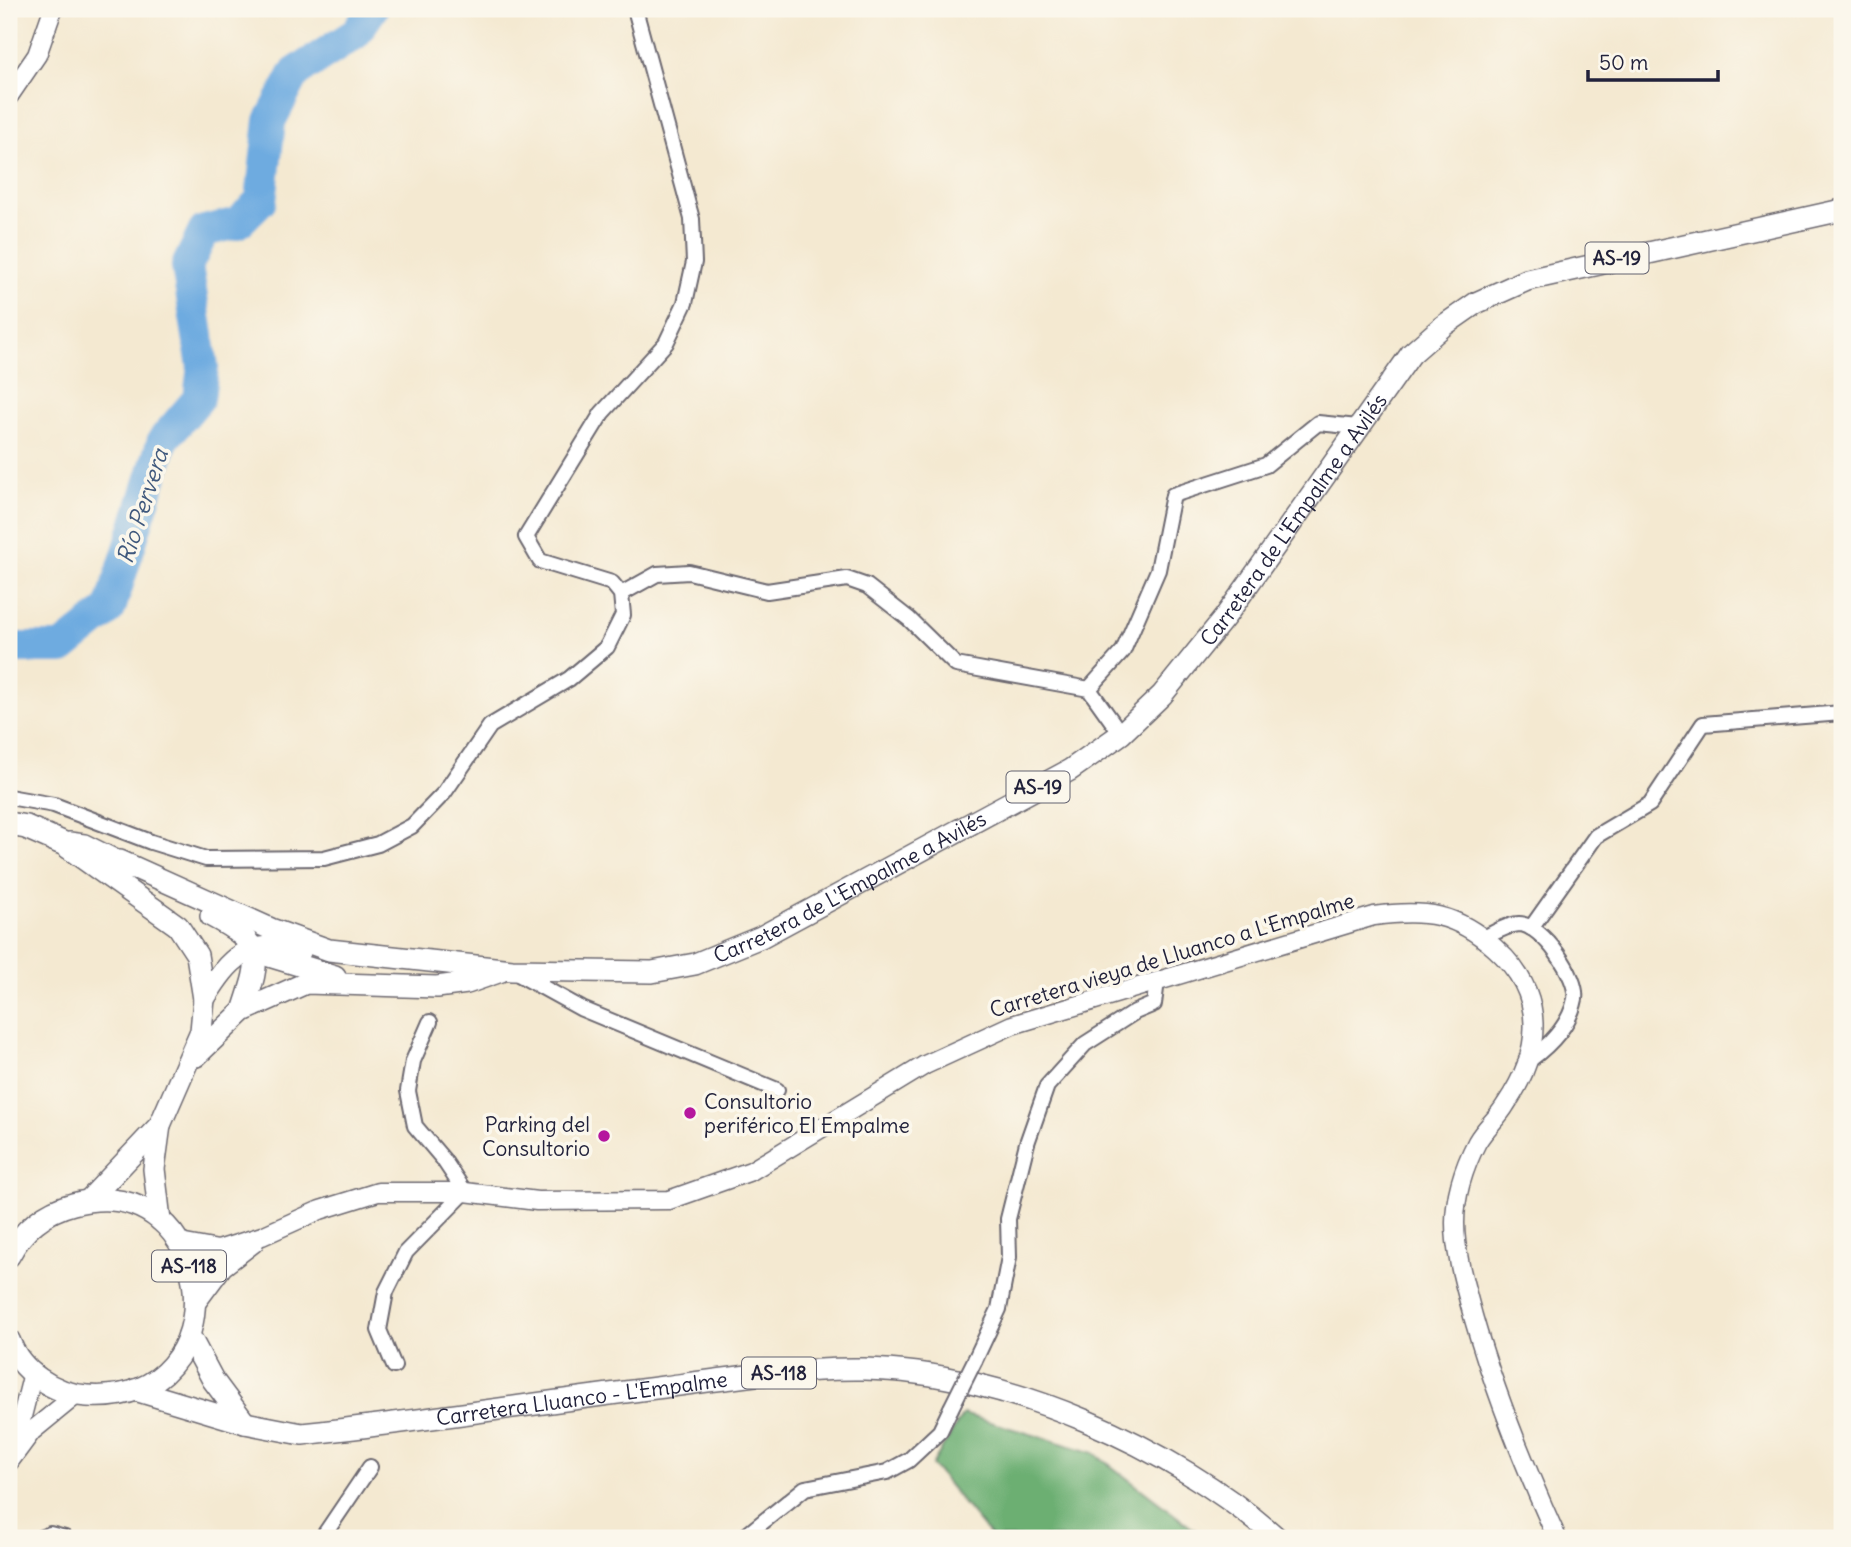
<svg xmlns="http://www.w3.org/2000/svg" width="1851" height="1547" font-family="Delius,sans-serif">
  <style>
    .forest { fill: #6caf72; stroke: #476856; stroke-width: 2 }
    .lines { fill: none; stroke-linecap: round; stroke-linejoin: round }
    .river { stroke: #6eabe0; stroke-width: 32 }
    .minor-casing { stroke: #6c6870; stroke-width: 18 }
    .tertiary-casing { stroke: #6c6870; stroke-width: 21 }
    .primary-casing { stroke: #6c6870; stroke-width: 24 }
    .trunk-casing { stroke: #6c6870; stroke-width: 26 }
    .minor { stroke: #fff; stroke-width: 14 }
    .tertiary { stroke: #fff; stroke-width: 18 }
    .primary { stroke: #fff; stroke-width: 21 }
    .trunk { stroke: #fff; stroke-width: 23 }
    .minor-bridge-casing { stroke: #6c6870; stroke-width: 18; stroke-linecap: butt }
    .minor-bridge { stroke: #fff; stroke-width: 14 }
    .poi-dot { fill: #b5179e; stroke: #fbf7ec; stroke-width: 2.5 }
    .labels { text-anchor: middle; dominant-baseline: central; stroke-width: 7; stroke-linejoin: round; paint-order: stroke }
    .shield { fill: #fbf7ec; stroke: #636270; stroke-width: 2 }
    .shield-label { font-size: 19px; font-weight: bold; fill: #22223b }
    .street-label { font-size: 21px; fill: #22223b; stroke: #fbf7ec }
    .poi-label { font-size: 21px; fill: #22223b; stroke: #fbf7ec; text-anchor: start }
    .water-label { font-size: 23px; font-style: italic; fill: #40597d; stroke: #fbf7ec }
  </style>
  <rect width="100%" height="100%" fill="#fbf7ec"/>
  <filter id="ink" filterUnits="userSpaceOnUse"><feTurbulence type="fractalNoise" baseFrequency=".0143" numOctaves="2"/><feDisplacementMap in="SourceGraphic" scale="14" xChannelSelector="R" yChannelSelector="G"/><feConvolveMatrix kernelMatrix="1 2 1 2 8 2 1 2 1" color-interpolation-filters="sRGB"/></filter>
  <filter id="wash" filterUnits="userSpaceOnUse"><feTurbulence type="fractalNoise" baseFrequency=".00686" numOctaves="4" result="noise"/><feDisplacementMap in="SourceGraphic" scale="28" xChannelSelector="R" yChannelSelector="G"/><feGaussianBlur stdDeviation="1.57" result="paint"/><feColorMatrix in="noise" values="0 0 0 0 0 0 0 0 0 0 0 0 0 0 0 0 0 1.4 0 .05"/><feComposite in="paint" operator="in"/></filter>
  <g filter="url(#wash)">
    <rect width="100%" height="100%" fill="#f4e9d1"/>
    <!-- forest -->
    <polygon class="forest" points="963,1414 1094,1453 1205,1538 992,1538 932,1465"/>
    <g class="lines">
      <!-- river -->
      <polyline class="river" points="9,648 62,648 110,609 163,440 199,398 203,367 187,266 204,231 238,223 261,200 270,121 295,73 355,34 372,9"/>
    </g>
  </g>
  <g filter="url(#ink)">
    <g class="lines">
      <!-- minor casing -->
      <g class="minor-casing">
        <g id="minor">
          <polyline points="621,594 657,574 689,572 767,591 847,579 867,586 909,619 956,665 1089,689 1121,734"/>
          <polyline points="1089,689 1123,651 1158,570 1173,495 1266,465 1318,423 1358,427"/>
          <polyline points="9,797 54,805 151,842 206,859 324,858 378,844 412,826 444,793 490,726 569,679 607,647 623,615 621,594 612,583 540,561 526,537 602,413 666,343 685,303 694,262 692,219 635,9"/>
          <polyline points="1531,928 1596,836 1650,804 1703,724 1842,713"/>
          <path d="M 1484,938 C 1495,932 1507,925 1519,924 C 1542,924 1579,978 1575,999 C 1570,1025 1551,1044 1531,1059"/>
          <polyline points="513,971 582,1009 777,1090"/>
          <polyline points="975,1360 999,1309 1009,1257 1008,1219 1027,1143 1047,1086 1085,1044 1135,1012 1154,1004 1157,981"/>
          <polyline points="394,1366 379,1330 386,1292 406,1252 465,1192 443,1159 415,1126 408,1091 413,1061 430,1022"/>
          <polyline points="40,1538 50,1534 65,1538"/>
          <polyline points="322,1538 370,1467"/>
          <polyline points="743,1538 805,1488 887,1472 909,1460 940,1431 951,1408"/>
        </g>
      </g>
      <!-- tertiary casing -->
      <g class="tertiary-casing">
        <g id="tertiary">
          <polyline points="9,96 37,55 53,9"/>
          <path d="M 180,1243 L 218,1250 L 262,1236 L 320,1210 L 378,1192 L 465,1192 L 537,1201 L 669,1200 L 751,1171 L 925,1065 L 1012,1025 L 1374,916 C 1425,909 1456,913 1495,948 C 1547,994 1542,1051 1506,1104 C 1498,1118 1485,1128 1477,1142 C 1464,1167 1455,1195 1455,1223 C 1455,1254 1465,1286 1473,1316 C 1495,1393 1524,1465 1557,1538"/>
          <polyline points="197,1302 223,1267 254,1243"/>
          <polyline points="13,1452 33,1373"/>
          <polyline points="9,1462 32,1431 76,1395"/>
        </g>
      </g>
      <!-- primary casing -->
      <g class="primary-casing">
        <g id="primary">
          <polyline points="60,842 178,926 197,955 204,999 201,1031 160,1125 154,1169 160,1220"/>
          <polyline points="69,843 84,845 132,869"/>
          <path id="s1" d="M 120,861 L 271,929 L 329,950 L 512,970 L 652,972 L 695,964 L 761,937 L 1070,770 L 1121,734 L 1162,695 L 1225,617 L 1411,354 L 1443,326 L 1476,303 L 1527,280 L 1842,210"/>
          <path d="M 211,916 C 266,945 261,957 243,1011"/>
          <polyline points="269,956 335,976"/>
          <path d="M 204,999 C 230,957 248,937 300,952"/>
          <polyline points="196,1056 243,1011 306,983 437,987 467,983 501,971"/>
          <polyline points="89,1200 160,1125"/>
          <path d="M 9,1256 C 22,1230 45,1211 73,1204 C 219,1165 245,1407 87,1396 C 54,1394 20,1371 9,1340"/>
          <polyline points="189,1335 213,1380 245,1423"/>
          <path id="s2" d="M 135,1390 L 245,1423 L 302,1434 C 423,1421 543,1402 664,1387 C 730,1378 797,1368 864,1369 C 1004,1371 1174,1447 1277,1538"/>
        </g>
      </g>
      <!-- trunk casing -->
      <g class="trunk-casing">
        <polyline id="trunk" points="9,824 26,827 60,842"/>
      </g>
      <!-- minor -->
      <use href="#minor" class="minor"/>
      <!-- tertiary -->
      <use href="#tertiary" class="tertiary"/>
      <!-- primary -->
      <use href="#primary" class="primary"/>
      <!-- trunk -->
      <use href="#trunk" class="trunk"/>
      <!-- minor-bridge casing -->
      <g class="minor-bridge-casing">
        <polyline id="minor-bridge" points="951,1408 975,1360"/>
      </g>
      <!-- minor-bridge -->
      <use href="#minor-bridge" class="minor-bridge"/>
    </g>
  </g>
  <!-- markers -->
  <g class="poi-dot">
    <circle cx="690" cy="1113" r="7"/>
    <circle cx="604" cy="1136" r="7"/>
  </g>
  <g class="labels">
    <!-- shield labels -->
    <g class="shield">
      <rect x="1585.5" y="242.5" width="63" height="31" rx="5"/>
      <rect x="1006.5" y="771.5" width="63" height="31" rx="5"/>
      <rect x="152" y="1250.5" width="74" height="31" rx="5"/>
      <rect x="742" y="1357.5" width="74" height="31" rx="5"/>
    </g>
    <g class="shield-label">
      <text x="1617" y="258">AS-19</text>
      <text x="1038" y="787">AS-19</text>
      <text x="189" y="1266">AS-118</text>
      <text x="779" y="1373">AS-118</text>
    </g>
    <!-- street labels -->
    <g class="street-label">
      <text stroke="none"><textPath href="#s1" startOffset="1356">Carretera de L'Empalme a Avilés</textPath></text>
      <text stroke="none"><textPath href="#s1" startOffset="768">Carretera de L'Empalme a Avilés</textPath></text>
      <text transform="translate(1172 955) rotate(-17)">Carretera vieya de Lluanco a L'Empalme</text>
      <text stroke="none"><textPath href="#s2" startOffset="455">Carretera Lluanco - L'Empalme</textPath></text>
    </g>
    <!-- poi labels -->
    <g class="poi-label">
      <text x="704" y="1101">Consultorio<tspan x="704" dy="24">periférico El Empalme</tspan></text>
      <text x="590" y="1124" text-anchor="end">Parking del<tspan x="590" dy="24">Consultorio</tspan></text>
    </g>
    <!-- water labels -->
    <g class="water-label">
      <text transform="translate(142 506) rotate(-72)">Río Pervera</text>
    </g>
  </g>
  <!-- margin -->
  <rect width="1851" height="1547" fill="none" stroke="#fbf7ec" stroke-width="35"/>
  <!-- scale -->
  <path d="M1588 70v10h130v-10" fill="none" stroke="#22223b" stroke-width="3.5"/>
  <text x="1599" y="70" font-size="21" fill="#22223b" stroke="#fbf7ec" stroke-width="5" paint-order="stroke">50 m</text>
</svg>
